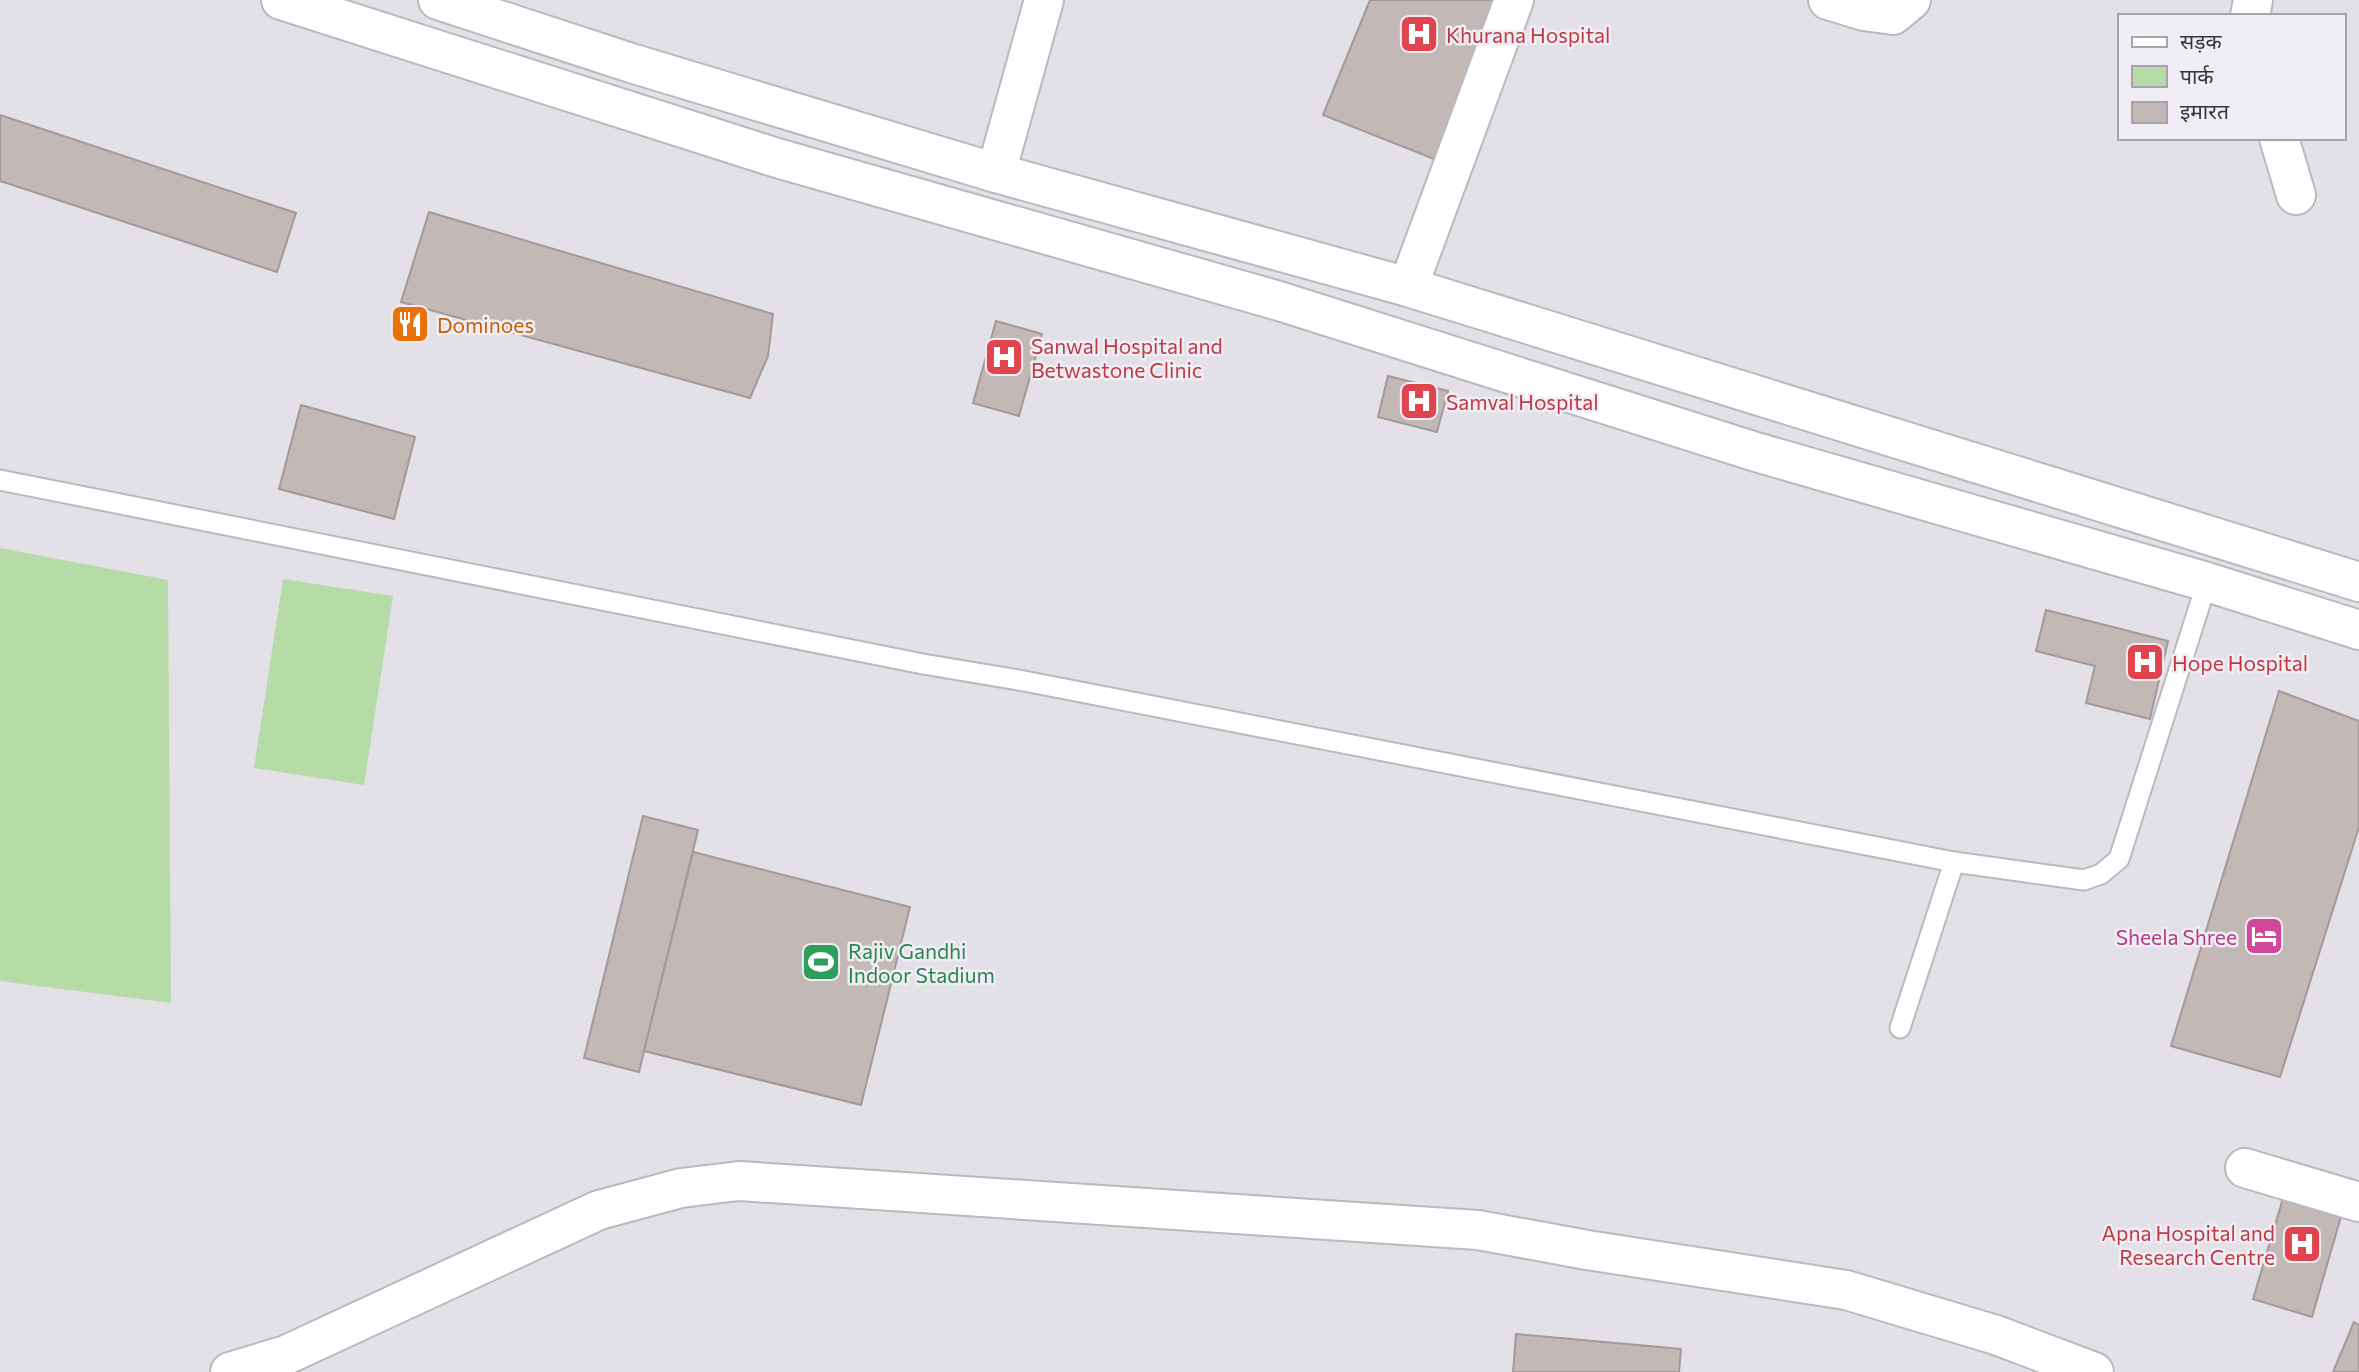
<svg xmlns="http://www.w3.org/2000/svg" width="2359" height="1372" font-family="Commissioner,'Noto Sans Devanagari',sans-serif">
  <style>
    .green { fill: #b5dba6 }
    .building { fill: #c2b8b6; stroke: #a39a97; stroke-width: 2 }
    .lines { fill: none; stroke-linecap: round; stroke-linejoin: round }
    .lane-casing { stroke: #bcb8c0; stroke-width: 23 }
    .street-casing { stroke: #bcb8c0; stroke-width: 42 }
    .primary-casing { stroke: #bcb8c0; stroke-width: 42 }
    .lane { stroke: #fff; stroke-width: 19 }
    .street { stroke: #fff; stroke-width: 38 }
    .primary { stroke: #fff; stroke-width: 38 }
    .labels { text-anchor: middle; dominant-baseline: central; stroke-width: 5; stroke-linejoin: round; paint-order: stroke }
    .health-label { font-size: 21px; fill: #be3a42; stroke: #f1edf5; text-anchor: start }
    .food-label { font-size: 21px; fill: #c56008; stroke: #f1edf5; text-anchor: start }
    .hotel-label { font-size: 21px; fill: #b23c85; stroke: #f1edf5; text-anchor: end }
    .leisure-label { font-size: 21px; fill: #27864d; stroke: #f1edf5; text-anchor: start }
  </style>
  <rect width="100%" height="100%" fill="#e3e0e8"/>
  <!-- green -->
  <g class="green">
    <polygon points="0,548 168,580 171,1003 0,981"/>
    <polygon points="283,579 393,596 364,785 254,768"/>
  </g>
  <!-- building -->
  <g class="building">
    <polygon points="1370,0 1497,0 1434,159 1323,115"/>
    <polygon points="0,115 296,213 277,272 0,181"/>
    <polygon points="429,212 773,314 768,356 750,398 401,302"/>
    <polygon points="996,321 1042,334 1019,416 973,403"/>
    <polygon points="1388,376 1448,391 1437,432 1378,417"/>
    <polygon points="301,405 415,437 394,519 279,489"/>
    <polygon points="2046,610 2168,641 2150,719 2086,703 2095,666 2036,651"/>
    <polygon points="2279,691 2359,721 2359,827 2280,1077 2171,1046"/>
    <polygon points="643,816 698,830 639,1072 584,1058"/>
    <polygon points="693,852 910,907 861,1105 644,1051"/>
    <polygon points="2284,1195 2342,1213 2312,1317 2253,1299"/>
    <polygon points="2354,1322 2359,1325 2359,1372 2333,1372"/>
    <polygon points="1516,1334 1681,1349 1679,1372 1513,1372"/>
  </g>
  <g class="lines">
    <!-- lane casing -->
    <g class="lane-casing">
      <g id="lane">
        <polyline points="0,480 923,664 1024,681 1954,862 2084,880 2101,874 2119,859 2207,582"/>
        <polyline points="1900,1028 1954,862"/>
      </g>
    </g>
    <!-- street casing -->
    <g class="street-casing">
      <g id="street">
        <polyline points="1828,0 1864,11 1893,15 1911,0"/>
        <polyline points="2250,16 2253,0"/>
        <polyline points="2279,138 2296,195"/>
        <polyline points="996,173 1044,0"/>
        <polyline points="1408,287 1514,0"/>
        <polyline points="2245,1168 2359,1202"/>
        <polyline points="230,1372 286,1355 599,1210 681,1188 739,1181 1478,1230 1587,1250 1846,1290 1996,1335 2094,1372"/>
      </g>
    </g>
    <!-- primary casing -->
    <g class="primary-casing">
      <g id="primary">
        <polyline points="281,0 777,158 1279,301 1756,452 2207,582 2359,630"/>
        <polyline points="438,0 631,63 996,173 1408,287 2359,582"/>
      </g>
    </g>
    <!-- lane -->
    <use href="#lane" class="lane"/>
    <!-- street -->
    <use href="#street" class="street"/>
    <!-- primary -->
    <use href="#primary" class="primary"/>
  </g>
  <!-- icons -->
  <defs>
    <g id="hospital-square" transform="scale(2.0125)"><rect x="-9" y="-9" width="18" height="18" rx="4" fill="#e0444e" stroke="#f1edf5"/><path d="M-5-5h3v3.5h4V-5h3V5h-3V1.5h-4V5h-3Z" fill="#fff"/></g>
    <g id="restaurant-square" transform="scale(2.0125)"><rect x="-9" y="-9" width="18" height="18" rx="4" fill="#e8710a" stroke="#f1edf5"/><path d="M-5-6h1v4h1v-4h1v4h1v-4h1v5L-1.5 .5V6h-2V.5L-5-1ZM5-6V6H3V1.5H1.5Q1.5-4 5-6Z" fill="#fff"/></g>
    <g id="hotel-square" transform="scale(2.0125)"><rect x="-9" y="-9" width="18" height="18" rx="4" fill="#d1479c" stroke="#f1edf5"/><path d="M-6-4.5h1.5V1H6V5H4.5V3h-9V5H-6ZM-4 0a1.8 1.8 0 1 1 3.6 0ZM.5 0V-2.5h3Q6-2.5 6 0Z" fill="#fff"/></g>
    <g id="stadium-square" transform="scale(2.0125)"><rect x="-9" y="-9" width="18" height="18" rx="4" fill="#2e9e5b" stroke="#f1edf5"/><path d="M0-5a6.5 5 0 1 0 0 10a6.5 5 0 1 0 0-10ZM-3.5-1.8h7v3.6h-7Z" fill="#fff"/></g>
  </defs>
  <g fill-rule="evenodd">
    <use href="#hospital-square" x="1419" y="34"/>
    <use href="#restaurant-square" x="410" y="324"/>
    <use href="#hospital-square" x="1004" y="357"/>
    <use href="#hospital-square" x="1419" y="401"/>
    <use href="#hospital-square" x="2145" y="662"/>
    <use href="#hotel-square" x="2264" y="936"/>
    <use href="#stadium-square" x="821" y="962"/>
    <use href="#hospital-square" x="2302" y="1244"/>
  </g>
  <g class="labels">
    <!-- health labels -->
    <g class="health-label">
      <text x="1446" y="34">Khurana Hospital</text>
      <text x="1031" y="345">Sanwal Hospital and<tspan x="1031" dy="24">Betwastone Clinic</tspan></text>
      <text x="1446" y="401">Samval Hospital</text>
      <text x="2172" y="662">Hope Hospital</text>
      <text x="2275" y="1232" text-anchor="end">Apna Hospital and<tspan x="2275" dy="24">Research Centre</tspan></text>
    </g>
    <!-- food labels -->
    <g class="food-label">
      <text x="437" y="324">Dominoes</text>
    </g>
    <!-- hotel labels -->
    <g class="hotel-label">
      <text x="2237" y="936">Sheela Shree</text>
    </g>
    <!-- leisure labels -->
    <g class="leisure-label">
      <text x="848" y="950">Rajiv Gandhi<tspan x="848" dy="24">Indoor Stadium</tspan></text>
    </g>
  </g>
  <!-- legend -->
  <rect x="2118" y="14" width="228" height="126" fill="#f1edf5" stroke="#a6a3a9" stroke-width="2"/>
  <rect x="2132" y="37" width="35" height="10" fill="#ffffff" stroke="#a6a3a9" stroke-width="2"/>
  <text x="2180" y="49" font-size="21" fill="#363437">सड़क</text>
  <rect x="2132" y="66" width="35" height="21" fill="#b5dba6" stroke="#a6a3a9" stroke-width="2"/>
  <text x="2180" y="84" font-size="21" fill="#363437">पार्क</text>
  <rect x="2132" y="102" width="35" height="21" fill="#c2b8b6" stroke="#a6a3a9" stroke-width="2"/>
  <text x="2180" y="119" font-size="21" fill="#363437">इमारत</text>
</svg>
